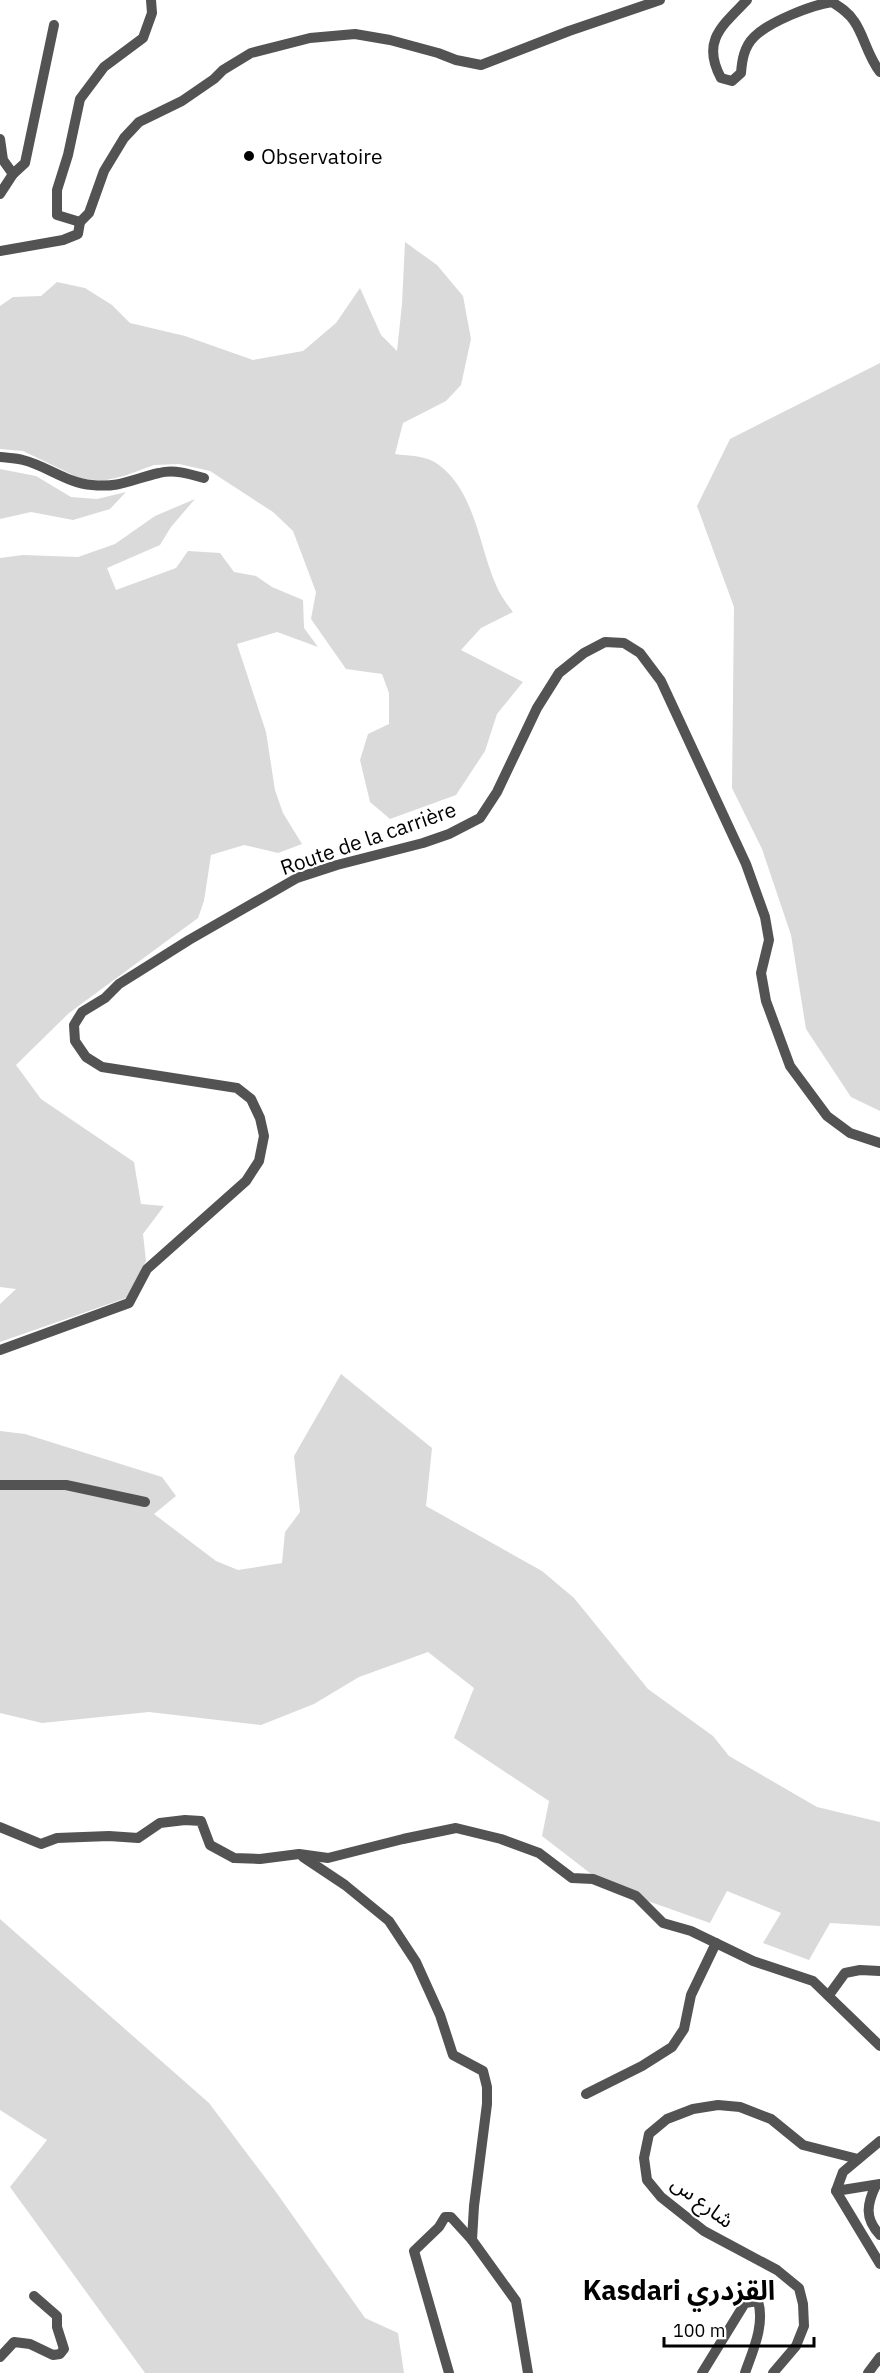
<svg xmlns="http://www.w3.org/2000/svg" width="880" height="2373" font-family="'IBM Plex Sans','Noto Sans Arabic',sans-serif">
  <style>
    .green { fill: #dadada }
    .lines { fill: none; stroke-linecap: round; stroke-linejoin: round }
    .minor { stroke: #535353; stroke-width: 10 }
    .poi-dot { fill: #000; stroke: #fff; stroke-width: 2 }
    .labels { text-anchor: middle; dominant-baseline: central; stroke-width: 4.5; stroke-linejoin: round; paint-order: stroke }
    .poi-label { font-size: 21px; fill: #000; stroke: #fff; text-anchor: start }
    .street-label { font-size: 21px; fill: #000; stroke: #fff }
    .district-label { font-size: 27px; font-weight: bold; fill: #000; stroke: #fff }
  </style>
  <rect width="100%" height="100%" fill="#fff"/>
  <!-- green -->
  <g class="green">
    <path d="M 405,242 L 437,265 L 463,296 L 471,339 L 461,385 L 446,401 L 403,423 L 395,454 C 410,456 426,455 439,465 C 475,492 479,546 496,585 C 500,595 507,604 513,612 L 481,628 L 461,650 L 523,682 L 497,714 L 485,751 L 456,795 L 390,819 L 370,802 L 360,760 L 368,734 L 389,724 L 389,693 L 382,674 L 346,669 L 311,619 L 316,592 L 293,531 L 273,512 L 210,471 L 179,464 L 154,465 L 124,476 L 102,481 L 79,478 L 23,451 L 0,449 L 0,306 L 13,297 L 41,296 L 57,282 L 85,288 L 112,305 L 130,323 L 185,336 L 253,360 L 303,351 L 336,323 L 360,288 L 381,335 L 397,351 L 402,304 Z"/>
    <polygon points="880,363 880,1111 851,1097 806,1029 791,935 762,849 732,788 734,607 697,506 730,439"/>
    <polygon points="0,469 36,476 71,497 97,499 126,492 110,509 73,520 31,512 0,519"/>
    <polygon points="195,499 171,527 160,545 107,568 116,590 176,568 188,551 220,553 234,572 256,576 272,587 303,600 304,628 318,647 277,632 237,644 266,732 275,790 283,813 302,844 278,853 244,845 211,855 204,901 198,918 69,1013 16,1065 41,1099 134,1162 141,1204 164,1206 143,1234 146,1261 126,1298 0,1342 0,1304 16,1289 0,1287 0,558 23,555 78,557 115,544 155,516"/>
    <polygon points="341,1374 432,1448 426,1506 542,1571 574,1598 648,1689 713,1736 729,1756 817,1807 880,1822 880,1926 830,1923 809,1960 763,1943 781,1913 727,1891 710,1923 608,1887 542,1836 549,1801 454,1738 474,1688 428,1652 359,1677 314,1704 261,1725 149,1712 42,1723 0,1713 0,1431 25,1434 162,1477 176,1496 154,1514 216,1561 238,1570 282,1563 285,1532 300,1512 294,1456"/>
    <polygon points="0,1919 209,2103 276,2192 365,2318 398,2333 404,2373 145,2373 10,2187 47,2140 0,2110"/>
  </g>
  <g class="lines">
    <!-- minor -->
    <g class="minor">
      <polyline points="151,0 152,13 143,38 104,67 80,99 68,155 57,190 57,215 80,222 89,213 104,171 124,138 139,122 182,101 214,79 223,70 251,53 310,38 355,34 390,40 438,53 456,60 481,65 569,31 660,0"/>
      <path d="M 747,0 C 722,26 701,41 721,78 L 732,81 L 741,73 C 742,60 744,47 754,37 C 769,22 811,5 832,2 C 840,7 848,12 854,21 C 864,35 867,55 880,72"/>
      <polyline points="0,139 3,160 13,174 25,163 54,25"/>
      <polyline points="0,194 13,174"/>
      <polyline points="0,251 63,240 78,234 80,222"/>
      <path d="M 0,457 C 7,458 16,458 23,460 C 47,466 67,483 92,485 C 121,488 132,479 159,473 C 174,469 190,474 204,478"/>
      <polyline points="0,1350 129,1303 147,1269 246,1181 259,1161 264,1136 260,1118 251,1099 237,1088 102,1067 86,1057 75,1041 74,1025 82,1012 105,998 119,984 189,940 297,878 337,865 423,843 449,834 480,818 497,792 537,708 559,673 584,653 605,642 624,643 640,653 661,681 746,864 765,917 769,940 761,973 766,1001 790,1066 827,1116 850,1133 880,1143"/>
      <polyline points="0,1485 66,1485 145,1502"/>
      <polyline points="0,1827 41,1844 57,1838 109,1836 138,1838 160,1823 185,1820 201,1821 210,1845 234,1858 260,1859 299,1854 328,1858 403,1839 456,1828 501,1839 539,1853 572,1878 593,1879 636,1896 663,1923 691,1931 753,1961 813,1981 880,2046"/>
      <polyline points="303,1857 345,1885 389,1921 416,1962 440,2015 453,2055 483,2071 487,2087 487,2104 474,2206 472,2240 516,2301 528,2373"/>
      <polyline points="829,1995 845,1973 860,1970 880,1971"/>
      <polyline points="586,2094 642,2066 672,2047 684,2029 691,1995 716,1943"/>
      <polyline points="880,2141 843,2172 836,2191 880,2184"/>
      <path d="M 876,2185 C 867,2204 864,2218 880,2235"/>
      <polyline points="836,2191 880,2264"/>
      <polyline points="0,2357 14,2342 30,2344 53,2355 60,2354 64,2349 57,2327 57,2316 34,2296"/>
      <polyline points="449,2373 414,2251 439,2227 445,2217 451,2217 472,2240"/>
      <path d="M 702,2373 L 745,2303 L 758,2301 C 765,2325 753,2350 745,2373"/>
      <polyline points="773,2373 796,2346 804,2326 803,2304 799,2288 777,2270 704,2231 661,2197 647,2180 644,2158 649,2134 667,2119 693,2109 718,2105 740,2107 771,2119 803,2145 858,2159"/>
      <polyline points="868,2373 880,2357"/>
    </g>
  </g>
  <!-- markers -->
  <circle class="poi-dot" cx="249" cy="156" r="6"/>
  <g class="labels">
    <!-- poi labels -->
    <g class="poi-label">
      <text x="261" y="156">Observatoire</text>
    </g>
    <!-- street labels -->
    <g class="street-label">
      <text transform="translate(368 838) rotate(-19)">Route de la carrière</text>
      <text transform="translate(703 2201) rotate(37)">شارع ﺱ</text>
    </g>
    <!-- district labels -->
    <g class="district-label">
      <text x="679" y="2289">Kasdari القزدري</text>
    </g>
  </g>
  <!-- scale -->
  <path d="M664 2337v9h150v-9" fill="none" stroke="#000000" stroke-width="3"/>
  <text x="673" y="2337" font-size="18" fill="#000000" stroke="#ffffff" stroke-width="4.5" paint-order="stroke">100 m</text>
</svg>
